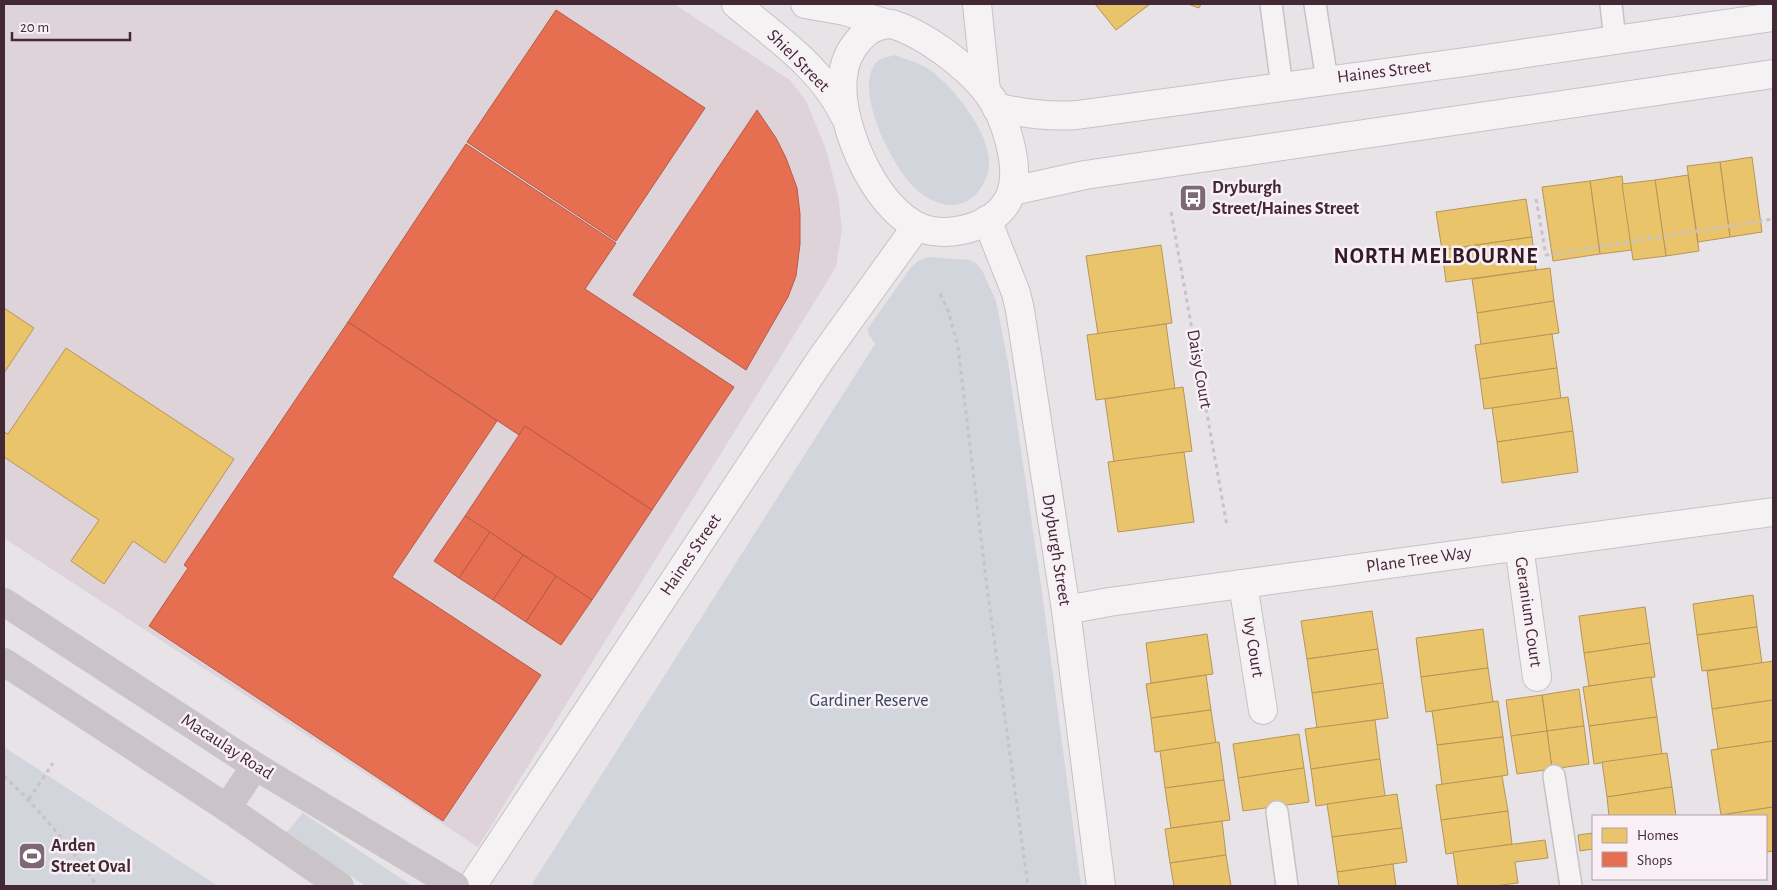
<svg xmlns="http://www.w3.org/2000/svg" width="1777" height="890" font-family="'Alegreya Sans',sans-serif">
  <style>
    .built { fill: #ded3d8 }
    .green { fill: #d3d5dd }
    .homes { fill: #e9c46a; stroke: #b7955a }
    .shops { fill: #e76f51; stroke: #b65a49 }
    .lines { fill: none; stroke-linecap: round; stroke-linejoin: round }
    .lane-casing { stroke: #c6c1c4; stroke-width: 24 }
    .street-casing { stroke: #c6c1c4; stroke-width: 30 }
    .path { stroke: #c9c2c6; stroke-width: 3; stroke-dasharray: 4 4; stroke-linecap: butt }
    .lane { stroke: #f5f2f4; stroke-width: 21 }
    .street { stroke: #f5f2f4; stroke-width: 28 }
    .secondary { stroke: #cac3c7; stroke-width: 28 }
    .labels { text-anchor: middle; dominant-baseline: central; stroke-width: 5; stroke-linejoin: round; paint-order: stroke }
    .street-label { font-size: 18px; fill: #432836; stroke: #f8f0f4 }
    .poi-label { font-size: 18px; font-weight: bold; fill: #432836; stroke: #f8f0f4; text-anchor: start }
    .park-label { font-size: 18px; fill: #344360; stroke: #f8f0f4 }
    .district-label { font-size: 22px; font-weight: bold; letter-spacing: 1px; fill: #341a27; stroke: #f8f0f4 }
  </style>
  <rect width="100%" height="100%" fill="#e8e3e6"/>
  <!-- built -->
  <polygon class="built" points="4,4 674,4 790,80 806,101 826,149 838,196 842,230 836,267 478,847 4,538"/>
  <!-- green -->
  <g class="green">
    <path d="M 895,55 C 905,59 917,62 927,68 C 952,84 991,134 989,164 C 989,173 985,182 980,189 C 974,200 960,206 948,205 C 935,203 924,197 915,188 C 893,168 854,92 875,64 C 879,58 888,57 895,55 Z"/>
    <polygon points="928,257 970,260 977,264 982,270 996,301 1008,363 1041,585 1081,886 534,886 532,884 875,344 868,333 868,328 912,266 918,261"/>
    <polygon points="4,747 218,886 4,886"/>
    <polygon points="303,813 412,886 366,886 285,834"/>
  </g>
  <!-- homes -->
  <g class="homes">
    <polygon points="1095,4 1150,4 1116,30"/>
    <polygon points="1188,4 1201,4 1199,8"/>
    <polygon points="1752,157 1762,232 1730,237 1720,162"/>
    <polygon points="1720,162 1730,237 1698,242 1687,166"/>
    <polygon points="1688,175 1699,251 1666,256 1655,180"/>
    <polygon points="1622,176 1632,250 1600,254 1590,181"/>
    <polygon points="1655,180 1666,256 1633,260 1622,184"/>
    <polygon points="1590,181 1600,254 1553,261 1542,187"/>
    <polygon points="1526,199 1532,237 1442,250 1436,212"/>
    <polygon points="1532,237 1536,270 1446,282 1442,250"/>
    <polygon points="1161,245 1172,323 1098,334 1086,256"/>
    <polygon points="1550,268 1554,301 1477,313 1472,279"/>
    <polygon points="1554,301 1559,333 1481,345 1477,313"/>
    <polygon points="4,308 34,328 4,373"/>
    <polygon points="1166,324 1175,389 1096,400 1087,335"/>
    <polygon points="1552,334 1557,368 1480,379 1475,345"/>
    <polygon points="66,348 234,459 165,563 133,541 104,584 71,561 99,520 4,457 4,432 8,434"/>
    <polygon points="1557,368 1561,399 1484,409 1480,379"/>
    <polygon points="1183,387 1192,451 1114,462 1105,399"/>
    <polygon points="1568,397 1573,431 1497,442 1492,408"/>
    <polygon points="1573,431 1578,472 1502,483 1497,442"/>
    <polygon points="1184,452 1194,522 1118,532 1108,462"/>
    <polygon points="1753,595 1757,627 1697,635 1693,604"/>
    <polygon points="1645,607 1650,643 1584,653 1579,616"/>
    <polygon points="1372,611 1378,649 1307,659 1301,621"/>
    <polygon points="1757,627 1762,663 1702,671 1697,635"/>
    <polygon points="1483,629 1488,668 1421,677 1416,638"/>
    <polygon points="1207,634 1213,674 1151,683 1146,643"/>
    <polygon points="1650,643 1655,677 1589,686 1584,653"/>
    <polygon points="1378,649 1383,683 1312,693 1307,659"/>
    <polygon points="1773,661 1773,700 1712,709 1707,671"/>
    <polygon points="1488,668 1493,702 1426,712 1421,677"/>
    <polygon points="1206,675 1211,710 1151,718 1146,684"/>
    <polygon points="1651,677 1657,717 1589,726 1583,687"/>
    <polygon points="1383,683 1388,718 1317,728 1312,693"/>
    <polygon points="1579,689 1584,726 1547,731 1542,695"/>
    <polygon points="1542,695 1547,731 1511,736 1506,700"/>
    <polygon points="1773,700 1773,741 1718,749 1712,709"/>
    <polygon points="1498,701 1503,737 1437,745 1432,711"/>
    <polygon points="1211,710 1216,743 1155,752 1151,718"/>
    <polygon points="1657,717 1662,754 1594,764 1589,726"/>
    <polygon points="1375,720 1380,759 1311,769 1305,729"/>
    <polygon points="1584,726 1589,764 1552,769 1547,731"/>
    <polygon points="1547,731 1552,769 1517,774 1511,736"/>
    <polygon points="1299,734 1304,768 1238,778 1233,744"/>
    <polygon points="1503,737 1508,775 1442,785 1437,745"/>
    <polygon points="1773,741 1773,807 1721,815 1711,750"/>
    <polygon points="1219,742 1224,780 1165,788 1160,751"/>
    <polygon points="1667,753 1672,787 1607,797 1602,762"/>
    <polygon points="1380,759 1385,796 1316,806 1311,769"/>
    <polygon points="1304,768 1309,802 1243,811 1238,778"/>
    <polygon points="1502,776 1508,811 1441,820 1436,785"/>
    <polygon points="1224,780 1230,820 1171,828 1165,788"/>
    <polygon points="1672,787 1676,816 1609,816 1607,797"/>
    <polygon points="1397,794 1402,828 1332,837 1327,804"/>
    <polygon points="1773,807 1773,851 1766,852 1766,816 1728,816 1728,814"/>
    <polygon points="1508,811 1512,844 1446,854 1441,820"/>
    <polygon points="1222,821 1226,855 1170,863 1165,829"/>
    <polygon points="1402,828 1407,862 1337,872 1332,837"/>
    <polygon points="1593,833 1593,849 1580,851 1578,835"/>
    <polygon points="1545,840 1548,858 1515,862 1518,883 1494,886 1458,886 1453,852"/>
    <polygon points="1226,855 1231,886 1174,886 1170,863"/>
    <polygon points="1393,864 1396,886 1339,886 1337,872"/>
  </g>
  <!-- shops -->
  <g class="shops">
    <polygon points="556,10 705,108 616,241 467,142"/>
    <polygon points="757,110 776,138 786,158 797,188 800,214 800,244 796,276 788,297 746,370 633,295"/>
    <polygon points="466,144 616,243 585,289 734,387 652,510 525,426 519,435 348,322"/>
    <polygon points="348,322 497,421 392,577 541,675 443,821 149,626 188,568 184,565"/>
    <polygon points="525,426 652,510 592,600 465,516"/>
    <polygon points="465,516 490,532 459,578 434,561"/>
    <polygon points="490,532 523,555 493,600 459,578"/>
    <polygon points="523,555 556,576 526,622 493,600"/>
    <polygon points="556,576 592,600 561,645 526,622"/>
  </g>
  <g class="lines">
    <!-- lane casing -->
    <g class="lane-casing">
      <g id="lane">
        <polyline points="1271,4 1282,87"/>
        <polyline points="1315,4 1327,80"/>
        <polyline points="1611,4 1615,41"/>
        <polyline points="1554,776 1571,886"/>
        <polyline points="1277,812 1287,886"/>
      </g>
    </g>
    <!-- street casing -->
    <g class="street-casing">
      <g id="street">
        <path d="M 736,4 C 775,37 822,68 844,115"/>
        <polyline points="805,4 845,11 888,24"/>
        <polyline points="977,4 986,91"/>
        <path d="M 892,24 C 924,34 966,65 987,92 C 1005,115 1022,168 1010,196 C 998,224 960,235 932,231 C 880,223 837,125 843,77 C 844,63 850,50 859,40 C 867,30 879,24 892,24 Z"/>
        <path d="M 996,107 C 1024,114 1049,117 1077,115 L 1465,62 L 1773,17"/>
        <polyline points="1012,191 1085,175 1773,74"/>
        <polyline points="987,220 1016,293 1020,310 1066,610 1101,886"/>
        <polyline points="1519,546 1537,677"/>
        <polyline points="1243,584 1263,710"/>
        <polyline points="1066,610 1109,602 1773,512"/>
        <polyline points="472,886 821,359 916,227"/>
      </g>
    </g>
    <!-- path -->
    <g class="path">
      <polyline points="1536,199 1546,255 1773,219"/>
      <polyline points="1171,212 1227,526"/>
      <polyline points="940,294 949,313 958,347 987,587 1028,886"/>
      <path d="M 4,776 C 39,809 70,846 97,886"/>
      <polyline points="29,799 53,763"/>
    </g>
    <!-- lane -->
    <use href="#lane" class="lane"/>
    <!-- street -->
    <use href="#street" class="street"/>
    <!-- secondary -->
    <g class="secondary">
      <polyline points="4,602 255,766 455,886"/>
      <polyline points="4,662 227,808 340,886"/>
      <polyline points="227,808 255,766"/>
    </g>
  </g>
  <!-- icons -->
  <defs>
    <g id="bus-square" transform="scale(1.4375)"><rect x="-9" y="-9" width="18" height="18" rx="4" fill="#7d6974" stroke="#f8f0f4"/><path d="M-5-6H5V4H4V6H2V4H-2V6H-4V4H-5ZM-3.5-4V0h7V-4ZM-3.5 1.2v1.5H-2V1.2ZM2 1.2v1.5H3.5V1.2Z" fill="#fff"/></g>
    <g id="stadium-square" transform="scale(1.4375)"><rect x="-9" y="-9" width="18" height="18" rx="4" fill="#7d6974" stroke="#f8f0f4"/><path d="M0-5a6.5 5 0 1 0 0 10a6.5 5 0 1 0 0-10ZM-3.5-1.8h7v3.6h-7Z" fill="#fff"/></g>
  </defs>
  <g fill-rule="evenodd">
    <use href="#bus-square" x="1193" y="198"/>
    <use href="#stadium-square" x="32" y="856"/>
  </g>
  <g class="labels">
    <!-- street labels -->
    <g class="street-label">
      <text transform="translate(798 61) rotate(45)">Shiel Street</text>
      <text transform="translate(1384 72) rotate(-7)">Haines Street</text>
      <text transform="translate(1199 369) rotate(80)">Daisy Court</text>
      <text transform="translate(1056 550) rotate(81)">Dryburgh Street</text>
      <text transform="translate(691 555) rotate(-56)">Haines Street</text>
      <text transform="translate(1419 560) rotate(-8)">Plane Tree Way</text>
      <text transform="translate(1528 612) rotate(82)">Geranium Court</text>
      <text transform="translate(1253 647) rotate(81)">Ivy Court</text>
      <text transform="translate(227 747) rotate(33)">Macaulay Road</text>
    </g>
    <!-- poi labels -->
    <g class="poi-label">
      <text x="1212" y="188">Dryburgh<tspan x="1212" dy="21">Street/Haines Street</tspan></text>
      <text x="51" y="846">Arden<tspan x="51" dy="21">Street Oval</tspan></text>
    </g>
    <!-- park labels -->
    <g class="park-label">
      <text x="869" y="701">Gardiner Reserve</text>
    </g>
    <!-- district labels -->
    <g class="district-label">
      <text x="1436" y="256">NORTH MELBOURNE</text>
    </g>
  </g>
  <!-- border -->
  <rect width="1777" height="890" fill="none" stroke="#432836" stroke-width="10"/>
  <!-- legend -->
  <rect x="1592" y="815" width="175" height="65" fill="#f8f0f4" stroke="#b0a0a8"/>
  <rect x="1602" y="828" width="25" height="15" fill="#e9c46a" stroke="#b0a0a8"/>
  <text x="1637" y="840" font-size="15" fill="#432836">Homes</text>
  <rect x="1602" y="852" width="25" height="15" fill="#e76f51" stroke="#b0a0a8"/>
  <text x="1637" y="865" font-size="15" fill="#432836">Shops</text>
  <!-- scale -->
  <path d="M12 32v8h118v-8" fill="none" stroke="#432836" stroke-width="2.5"/>
  <text x="20" y="32" font-size="15" fill="#432836" stroke="#f8f0f4" stroke-width="4" paint-order="stroke">20 m</text>
</svg>
